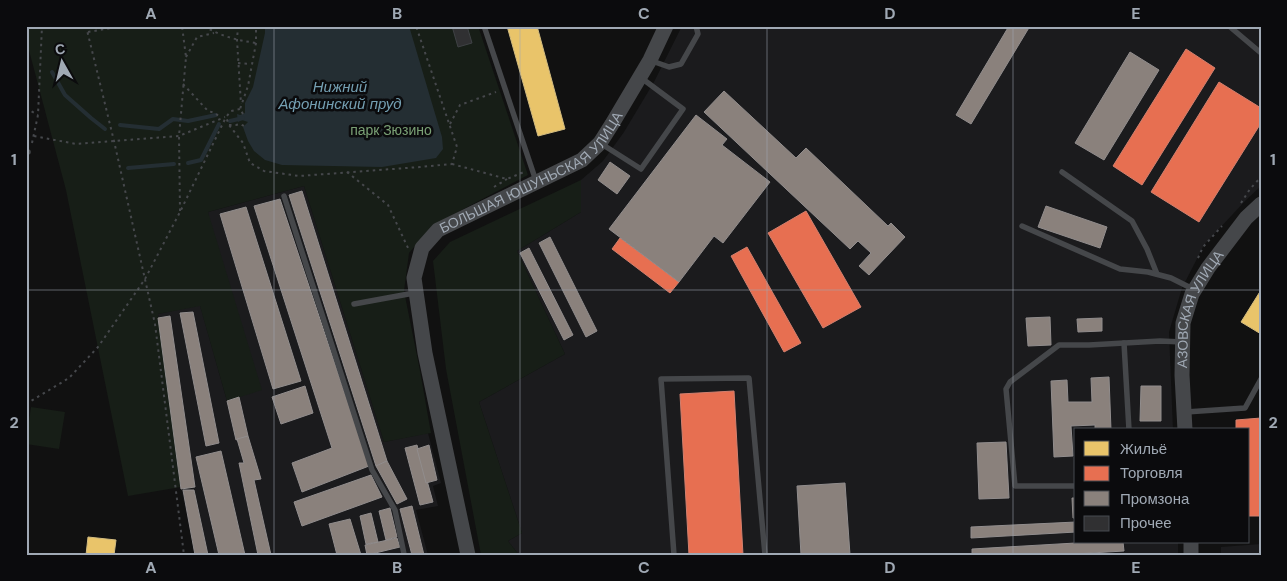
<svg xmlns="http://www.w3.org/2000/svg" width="1287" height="581" font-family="'DM Sans',sans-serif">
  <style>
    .built { fill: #1b1b1d }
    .green { fill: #171e17 }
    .water { fill: #242e33 }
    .homes { fill: #e9c46a; stroke: #d3bc80 }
    .shops { fill: #e76f51; stroke: #d2806f }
    .industry { fill: #8a817c; stroke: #918d8d }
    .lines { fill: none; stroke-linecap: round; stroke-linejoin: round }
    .stream { stroke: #242e33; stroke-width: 4 }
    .building { fill: #303032; stroke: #3f4245 }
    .path { stroke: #46484c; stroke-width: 2; stroke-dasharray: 2.5 4; stroke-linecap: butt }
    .service { stroke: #45474a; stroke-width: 5.5 }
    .tertiary { stroke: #45474a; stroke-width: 15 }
    .grid { fill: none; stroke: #a0a9b4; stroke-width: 1; stroke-opacity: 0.55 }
    .labels { text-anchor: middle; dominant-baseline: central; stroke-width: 5; stroke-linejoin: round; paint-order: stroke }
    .park-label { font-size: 14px; fill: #7aa075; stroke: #0b0b0d }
    .street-label { font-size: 14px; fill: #a0a9b4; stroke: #0b0b0d }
    .water-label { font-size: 15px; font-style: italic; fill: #749fb2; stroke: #0b0b0d }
    .neatline { fill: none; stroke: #a0a9b4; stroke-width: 2 }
    .grid-label { font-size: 16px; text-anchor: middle; font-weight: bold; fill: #a0a9b4 }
  </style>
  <rect width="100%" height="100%" fill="#111"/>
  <!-- built -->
  <g class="built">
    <polygon points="682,26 1261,26 1261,186 1246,200 1204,245 1182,288 1169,332 1173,430 1076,430 1076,542 1178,542 1178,555 519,555 508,541 522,533 479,402 565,354 517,251 581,212 581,180 603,161 624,132 654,82"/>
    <polygon points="304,186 384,442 428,433 441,483 433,486 438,506 416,510 428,555 195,555 181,487 158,314 200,305 227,401 208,212"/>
    <polygon points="1261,544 1261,555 1221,555 1221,547"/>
  </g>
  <!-- green -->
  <g class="green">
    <polygon points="26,26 478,26 528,175 433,225 409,253 404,291 420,371 431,433 384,442 304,186 208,212 262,390 227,401 200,306 158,314 181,487 128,496 66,190 26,39"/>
    <polygon points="581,180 581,212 517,251 565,354 479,402 522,533 508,541 519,555 481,555 446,369 433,261 450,242"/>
    <polygon points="31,407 65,412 59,449 26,444"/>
  </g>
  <!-- water -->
  <polygon class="water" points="265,26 409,26 442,137 443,149 436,158 382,167 282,165 265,160 254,151 248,141 243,127 248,122 242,120 238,122 237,114 240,115 245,113 245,103 253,87 265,33"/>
  <!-- homes -->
  <g class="homes">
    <polygon points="507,26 537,26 565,129 538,136"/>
    <polygon points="1261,290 1261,334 1241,322"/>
    <polygon points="88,537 116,540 114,555 86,555"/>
  </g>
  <!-- shops -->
  <g class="shops">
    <polygon points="1186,49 1215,68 1142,185 1113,166"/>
    <polygon points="1219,82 1261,108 1261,123 1199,222 1151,192"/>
    <polygon points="806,211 861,307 823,328 768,233"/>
    <polygon points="620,238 679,282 670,293 612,249"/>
    <polygon points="747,247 801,343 784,352 731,256"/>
    <polygon points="734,391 743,555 689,555 680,394"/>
    <polygon points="1261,418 1261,516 1248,516 1248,430 1236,430 1236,420"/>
  </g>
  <!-- industry -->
  <g class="industry">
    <polygon points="1009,26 1030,26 971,124 956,115"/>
    <polygon points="1130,52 1159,70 1104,160 1075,143"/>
    <polygon points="724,91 796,158 806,148 888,226 891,223 905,237 869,275 859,266 871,253 858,241 850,249 704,112"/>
    <polygon points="696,115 727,139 722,145 770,182 723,243 714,236 679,282 609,229"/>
    <polygon points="610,162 630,176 617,194 598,180"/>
    <polygon points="302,191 387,461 376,466 289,195"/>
    <polygon points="280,199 369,466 302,492 292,463 332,448 254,206"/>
    <polygon points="1046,206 1107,227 1100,248 1038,227"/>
    <polygon points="246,207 301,381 273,389 220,214"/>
    <polygon points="550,237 597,331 586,337 539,243"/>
    <polygon points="529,248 573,335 564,340 520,253"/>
    <polygon points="193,312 219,443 206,446 180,313"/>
    <polygon points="170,316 195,487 181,489 158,318"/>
    <polygon points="1050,317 1051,345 1028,346 1026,318"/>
    <polygon points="1102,318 1102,331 1078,332 1077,319"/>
    <polygon points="1109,377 1111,430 1095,430 1095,425 1071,426 1073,456 1054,457 1051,381 1067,380 1068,402 1092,402 1091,378"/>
    <polygon points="305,386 313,413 281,424 272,397"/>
    <polygon points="1141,386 1161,386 1161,421 1140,421"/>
    <polygon points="239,397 248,436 236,440 227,401"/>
    <polygon points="248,436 261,479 254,480 271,555 258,555 239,463 244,463 237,439"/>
    <polygon points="1006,442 1009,498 979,499 977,443"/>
    <polygon points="417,445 433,502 420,505 405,448"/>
    <polygon points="429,445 437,480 426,483 417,449"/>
    <polygon points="221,451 245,555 219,555 196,457"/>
    <polygon points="387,461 407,499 397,504 376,466"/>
    <polygon points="371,475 382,497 302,526 294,502"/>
    <polygon points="845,483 850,555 801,555 797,486"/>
    <polygon points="183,490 194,490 208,555 195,555"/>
    <polygon points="1072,498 1076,498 1076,518 1073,518"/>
    <polygon points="412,506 424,555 412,555 400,509"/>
    <polygon points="390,508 397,537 386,540 379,511"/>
    <polygon points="371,513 378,542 366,544 360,516"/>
    <polygon points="350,519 361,555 337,555 329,524"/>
    <polygon points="1076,522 1076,532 971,538 971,527"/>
    <polygon points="397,538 400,547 367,555 365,545"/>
    <polygon points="1093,542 1123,542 1124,551 1058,555 972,555 972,549"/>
  </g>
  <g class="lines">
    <!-- stream -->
    <g class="stream">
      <polyline points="52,72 65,95 91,118 105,129"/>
      <polyline points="230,121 243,118"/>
      <polyline points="120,125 159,129 173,119 188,121 216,115"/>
      <polyline points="188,163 201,160 219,124"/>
      <polyline points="128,168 174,164"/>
    </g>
  </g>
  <!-- building -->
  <polygon class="building" points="452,26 467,26 472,43 458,47"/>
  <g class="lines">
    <!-- path -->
    <g class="path">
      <polyline points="86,26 114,141 155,324 184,555"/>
      <path d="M 204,26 C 220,36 236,40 256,43"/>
      <polyline points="238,26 237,40 241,104"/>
      <polyline points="88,32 117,27"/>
      <polyline points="186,57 197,37 214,33"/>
      <polyline points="238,63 251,64"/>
      <polyline points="183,84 208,111 215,113 221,118"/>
      <polyline points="26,108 38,115"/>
      <polyline points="240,109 231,111 226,117 229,125 243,143 250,163 264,171 299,176 420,167 452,164 457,147 416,26"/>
      <polyline points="243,114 240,109 248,86 256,43 256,26"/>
      <polyline points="450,124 460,105 496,92"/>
      <polyline points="229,125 236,125 240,124 244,126"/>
      <polyline points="34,136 76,144 179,136 225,117"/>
      <polyline points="32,143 38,115 42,26"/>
      <polyline points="452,164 507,179 524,172"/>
      <polyline points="347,172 388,205 408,248"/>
      <polyline points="494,187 507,179"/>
      <polyline points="1241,203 1250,189 1261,177"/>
      <polyline points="180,211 179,136 186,57 182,26"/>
      <polyline points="1198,258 1203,247 1222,226"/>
      <polyline points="26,404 69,378 98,347 145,279 180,212 226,117"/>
    </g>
    <!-- service -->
    <g class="service">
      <polyline points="484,26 536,181"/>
      <polyline points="1229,26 1261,53"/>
      <polyline points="652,61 669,67 681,64 698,34 696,26"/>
      <polyline points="600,143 641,169 683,109 640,77"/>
      <polyline points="26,152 28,152"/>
      <polyline points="1062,172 1132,221 1147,249 1157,274"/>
      <polyline points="284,196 372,470 395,510 404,554"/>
      <polyline points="1022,226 1120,269 1148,272 1171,278 1193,289"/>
      <polyline points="354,304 414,293"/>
      <polyline points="1124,343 1129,430"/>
      <polyline points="1186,412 1245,408 1261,379"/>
      <polyline points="1076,486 1015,486 1006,389 1010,382 1059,345 1089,345 1160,341 1183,342"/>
      <polyline points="674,555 661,379 749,378 765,555"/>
    </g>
    <!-- tertiary -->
    <g class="tertiary">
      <path id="s1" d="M 1185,430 L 1182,375 L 1183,323 L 1192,294 L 1208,268 L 1246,218 L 1261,204"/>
      <polyline points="1191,542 1191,555"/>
      <path id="s2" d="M 468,555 L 425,353 L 414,278 L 422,248 L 438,230 L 582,160 L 600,143 L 612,124 L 650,60 L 666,26"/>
    </g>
  </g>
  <!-- grid -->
  <path class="grid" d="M 274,26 L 274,555M 520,26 L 520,555M 767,26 L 767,555M 1013,26 L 1013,555M 26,290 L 1261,290"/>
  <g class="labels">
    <!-- park labels -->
    <g class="park-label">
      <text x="391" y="130">парк Зюзино</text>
    </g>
    <!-- street labels -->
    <g class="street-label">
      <text stroke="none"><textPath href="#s2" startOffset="449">БОЛЬШАЯ ЮШУНЬСКАЯ УЛИЦА</textPath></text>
      <text stroke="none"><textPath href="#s1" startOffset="125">АЗОВСКАЯ УЛИЦА</textPath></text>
    </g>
    <!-- water labels -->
    <g class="water-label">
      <text x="340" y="87">Нижний<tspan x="340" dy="17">Афонинский пруд</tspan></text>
    </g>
  </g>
  <!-- border -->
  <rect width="1287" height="581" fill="none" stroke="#0b0b0d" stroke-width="55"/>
  <!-- legend -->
  <rect x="1074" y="428" width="175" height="115" fill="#0b0b0d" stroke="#474a50"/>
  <rect x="1084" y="441" width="25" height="15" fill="#e9c46a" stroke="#474a50"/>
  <text x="1120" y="454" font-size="15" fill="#a0a9b4">Жильё</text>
  <rect x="1084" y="466" width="25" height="15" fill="#e76f51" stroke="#474a50"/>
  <text x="1120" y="478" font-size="15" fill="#a0a9b4">Торговля</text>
  <rect x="1084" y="491" width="25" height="15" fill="#8a817c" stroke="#474a50"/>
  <text x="1120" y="504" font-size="15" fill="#a0a9b4">Промзона</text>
  <rect x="1084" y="516" width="25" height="15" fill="#303032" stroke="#474a50"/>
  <text x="1120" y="528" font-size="15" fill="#a0a9b4">Прочее</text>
  <!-- north arrow -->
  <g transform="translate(62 62) rotate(352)" stroke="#0b0b0d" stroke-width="4" paint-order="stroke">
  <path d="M0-4L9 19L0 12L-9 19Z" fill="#a0a9b4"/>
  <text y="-8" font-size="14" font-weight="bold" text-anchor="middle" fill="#a0a9b4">С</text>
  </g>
  <rect x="28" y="28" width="1232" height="526" class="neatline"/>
  <g class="grid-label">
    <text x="151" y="19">A</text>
    <text x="397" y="19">B</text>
    <text x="644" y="19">C</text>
    <text x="890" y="19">D</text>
    <text x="1136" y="19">E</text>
    <text x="14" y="165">1</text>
    <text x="1273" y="165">1</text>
    <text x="14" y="428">2</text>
    <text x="1273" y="428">2</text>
    <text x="151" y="573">A</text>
    <text x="397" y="573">B</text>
    <text x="644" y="573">C</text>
    <text x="890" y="573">D</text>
    <text x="1136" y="573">E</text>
  </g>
</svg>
